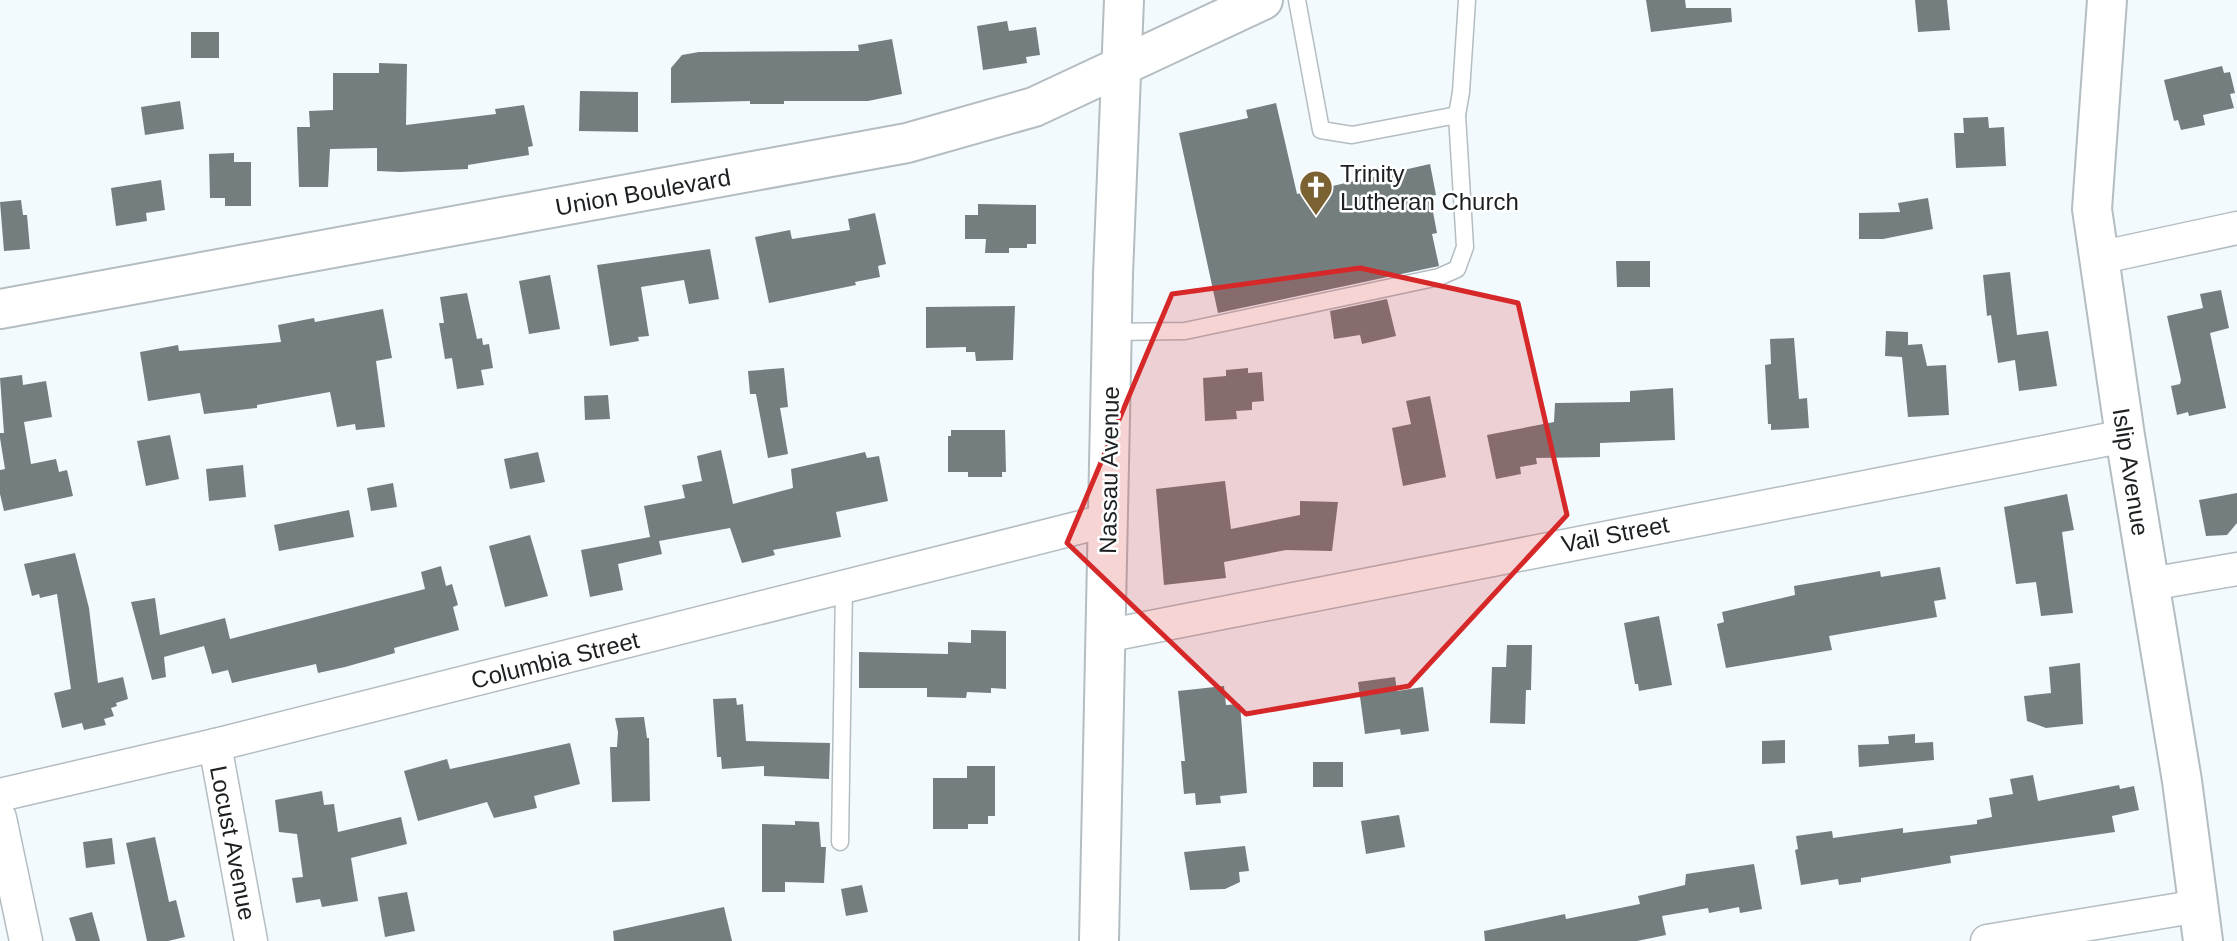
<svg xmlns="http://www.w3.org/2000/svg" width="2237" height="941" font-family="Arial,sans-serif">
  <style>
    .building { fill: #747e7f }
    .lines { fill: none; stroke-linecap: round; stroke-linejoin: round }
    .service-casing { stroke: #b4bdc1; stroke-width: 19 }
    .minor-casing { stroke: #b4bdc1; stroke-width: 35 }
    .tertiary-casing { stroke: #b4bdc1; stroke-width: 42 }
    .secondary-casing { stroke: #b4bdc1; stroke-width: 42 }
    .primary-casing { stroke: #b4bdc1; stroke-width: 42 }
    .service { stroke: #fff; stroke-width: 16 }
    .minor { stroke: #fff; stroke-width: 32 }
    .tertiary { stroke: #fff; stroke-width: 38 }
    .secondary { stroke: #fff; stroke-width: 38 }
    .primary { stroke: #fff; stroke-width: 38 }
    .marked { fill: #d62828; fill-opacity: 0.2; stroke: #d62828; stroke-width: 5; stroke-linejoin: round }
    .labels { text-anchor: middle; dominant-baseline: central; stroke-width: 5; stroke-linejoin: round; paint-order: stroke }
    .poi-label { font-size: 24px; fill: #1c2022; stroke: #fff; text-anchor: start }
    .street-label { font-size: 24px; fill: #1c2022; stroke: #fff }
  </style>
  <rect width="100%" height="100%" fill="#f2fafe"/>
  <!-- building -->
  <g class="building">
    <polygon points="1646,0 1685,0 1686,8 1731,8 1732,22 1651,32"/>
    <polygon points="1915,0 1947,0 1950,30 1918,32"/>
    <polygon points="1007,21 1009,31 1036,27 1040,55 1026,57 1027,63 983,70 977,26"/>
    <rect x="191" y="32" width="28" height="26"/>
    <polygon points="892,39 902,94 868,101 784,101 784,104 750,104 750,101 671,103 671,68 682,55 699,52 859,51 858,45"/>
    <polygon points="379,63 407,64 406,125 496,114 495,109 524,105 533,146 528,147 529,155 468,165 468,169 400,172 377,171 377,148 330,149 328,187 299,187 297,127 310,127 309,111 333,110 333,73 379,73"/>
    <polygon points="2222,66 2224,73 2230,72 2235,93 2230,94 2234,108 2203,115 2205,125 2181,130 2178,120 2174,121 2164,80"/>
    <polygon points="580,91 638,92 638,132 579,131"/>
    <polygon points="180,101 184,129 145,135 141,107"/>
    <polygon points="1276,103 1297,194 1430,164 1436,195 1430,196 1437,233 1432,234 1439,266 1218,313 1179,133 1248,118 1246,110"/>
    <polygon points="1988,117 1989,128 2004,127 2006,166 1956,168 1954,133 1964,133 1963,118"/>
    <polygon points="234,153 234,162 251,162 251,206 225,206 225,198 210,198 209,154"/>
    <polygon points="161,180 165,210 146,213 147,221 116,226 111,188"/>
    <polygon points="1928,198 1933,229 1883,239 1859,239 1859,213 1900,212 1898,203"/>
    <polygon points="21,200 23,215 27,215 30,249 4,251 0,202"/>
    <polygon points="978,204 1036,205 1036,244 1027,244 1027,248 1009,248 1009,253 985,253 986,239 965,239 965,215 978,215"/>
    <polygon points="875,213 886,264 878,266 880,277 855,282 856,285 769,303 755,237 790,230 792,239 850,230 848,219"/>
    <polygon points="710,249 719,299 689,304 684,280 641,287 649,336 638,337 639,341 610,346 597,265"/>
    <polygon points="1616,261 1650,261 1650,287 1617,287"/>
    <polygon points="2010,272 2017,335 2048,331 2057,386 2019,391 2015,360 1998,363 1991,315 1987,316 1983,275"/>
    <polygon points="550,275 560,329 529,334 519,281"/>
    <polygon points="2221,290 2229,328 2210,333 2226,408 2189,416 2188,412 2177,415 2171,386 2180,384 2181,380 2167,316 2203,308 2200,294"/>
    <polygon points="467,293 477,339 482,338 483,345 489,344 493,368 481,370 484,385 457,389 452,358 445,359 439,323 444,323 440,297"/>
    <polygon points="1387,299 1396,336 1362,344 1360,335 1334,339 1330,311"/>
    <polygon points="1015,306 1013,360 976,361 975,352 966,352 966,347 926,348 926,307"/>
    <polygon points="383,309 392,358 376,361 385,427 356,430 355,424 337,427 330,392 257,405 257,408 204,414 200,393 148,401 140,352 178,345 179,351 281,342 278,325 314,318 315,322"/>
    <polygon points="1886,331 1908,332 1908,345 1922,344 1927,366 1946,365 1949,415 1908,417 1902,357 1885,356"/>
    <polygon points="1794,338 1799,399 1807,398 1809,428 1771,430 1771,424 1768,424 1765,365 1771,364 1770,339"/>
    <polygon points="784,368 788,407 780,408 788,454 768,458 756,394 750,394 748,371"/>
    <polygon points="1248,368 1248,373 1262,372 1264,401 1252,402 1252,410 1236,411 1237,419 1205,421 1203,378 1226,376 1226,370"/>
    <polygon points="22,375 23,385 46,381 52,417 24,422 31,464 56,459 59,472 67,470 73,496 4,511 0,494 0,470 5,469 0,438 0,433 4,433 0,378"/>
    <polygon points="1673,388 1675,440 1600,443 1600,457 1536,458 1537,464 1520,467 1521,474 1496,479 1487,435 1554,422 1555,403 1630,402 1630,391"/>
    <polygon points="608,395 610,419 585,420 584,396"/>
    <polygon points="1430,396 1446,477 1403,486 1392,428 1411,424 1406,401"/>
    <polygon points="951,430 1005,430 1006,472 1002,472 1002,477 968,477 968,472 948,472 948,436 951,436"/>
    <polygon points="170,435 179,479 146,486 137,441"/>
    <polygon points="721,450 733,504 793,488 791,469 865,452 867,458 879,456 888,501 836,512 841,537 773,550 775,555 742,563 730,528 659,541 662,554 618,564 623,590 590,597 581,550 650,537 644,506 685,498 682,485 702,481 697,456"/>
    <polygon points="538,452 545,482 510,489 504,459"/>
    <polygon points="243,465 246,497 209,501 206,469"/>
    <polygon points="1225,481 1231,529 1300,515 1300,501 1338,502 1332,551 1286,550 1224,562 1226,578 1164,585 1156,489"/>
    <polygon points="393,483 397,507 371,511 367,488"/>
    <polygon points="2237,493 2237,523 2227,535 2206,536 2199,500"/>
    <polygon points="2067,494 2074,530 2062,532 2073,613 2041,616 2036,582 2016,584 2004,507"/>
    <polygon points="349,510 354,537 279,551 274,525"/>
    <polygon points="530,535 548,596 505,607 489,546"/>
    <polygon points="75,553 89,608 98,683 123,677 128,699 116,703 117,706 111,708 114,716 104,719 106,725 84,730 82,723 62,728 54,693 71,689 57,594 40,598 39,594 32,596 24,564"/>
    <polygon points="441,566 446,586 452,584 458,605 453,607 459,630 394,648 395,653 345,667 318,673 316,664 232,683 228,670 212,674 204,646 164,657 166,677 152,680 131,602 155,598 160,635 225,618 230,639 425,589 421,572"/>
    <polygon points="1940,567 1946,599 1934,601 1937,617 1829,636 1832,650 1726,668 1717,624 1724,622 1722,612 1795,595 1794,586 1880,571 1881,577"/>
    <polygon points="1659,616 1672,685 1639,691 1638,684 1635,684 1624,623"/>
    <polygon points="971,630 1006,631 1006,689 991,688 991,693 967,692 966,698 927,697 927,688 859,688 859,652 948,654 948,642 971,643"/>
    <polygon points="1507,645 1532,645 1531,690 1526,690 1525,724 1490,723 1492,667 1506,667"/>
    <polygon points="2080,663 2083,724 2046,728 2027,721 2024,696 2051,693 2049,667"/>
    <polygon points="1395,677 1397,691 1423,687 1429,731 1401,735 1400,729 1365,734 1358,682"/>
    <polygon points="1224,686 1226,705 1240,704 1247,793 1220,796 1221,803 1196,805 1195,793 1184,794 1181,761 1185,761 1178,691"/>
    <polygon points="736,698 737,705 743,704 746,741 830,743 829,779 764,776 764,766 722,769 721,757 717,757 713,699"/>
    <polygon points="644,717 647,738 649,738 650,801 612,802 610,747 617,747 618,732 615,718"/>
    <polygon points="1915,734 1915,743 1933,742 1934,760 1859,767 1858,745 1889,744 1888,736"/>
    <polygon points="1785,740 1785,763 1762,764 1762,741"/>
    <polygon points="570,743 580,784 534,796 537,808 494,818 487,802 418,821 404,771 447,759 450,769"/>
    <rect x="1313" y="762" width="30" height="25"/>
    <polygon points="967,766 995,766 995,816 988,816 988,824 968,824 968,829 933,829 933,778 967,778"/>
    <polygon points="2033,775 2038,801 2119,785 2120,789 2134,786 2139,810 2112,816 2115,832 1950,856 1951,863 1861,878 1861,882 1839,885 1838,879 1801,885 1795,850 1798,849 1796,836 1832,831 1833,838 1903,828 1903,833 1977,824 1977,820 1992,817 1989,798 2013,794 2010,779"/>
    <polygon points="322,791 324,805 334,804 338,832 401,817 407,844 351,858 358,901 322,907 320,899 296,903 292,878 303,877 297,834 279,832 275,800"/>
    <polygon points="1399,815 1405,847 1366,854 1361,821"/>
    <polygon points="795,821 819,822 821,847 826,847 824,883 785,882 785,892 762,892 762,824 795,825"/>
    <polygon points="155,837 169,902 176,900 185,937 168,941 147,941 126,843"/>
    <polygon points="112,838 115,864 86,868 83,842"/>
    <polygon points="1245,846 1249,871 1239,872 1240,882 1225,889 1190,890 1184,852"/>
    <polygon points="1754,864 1762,909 1740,913 1739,907 1709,913 1708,908 1662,916 1666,935 1637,941 1485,941 1484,931 1565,914 1566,919 1640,904 1638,896 1685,885 1686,874"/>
    <polygon points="862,885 868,912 846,916 841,889"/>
    <polygon points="407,892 415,931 385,937 378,897"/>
    <polygon points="724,907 732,941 614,941 613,931"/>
    <polygon points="92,912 100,941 76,941 69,918"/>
  </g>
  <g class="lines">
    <!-- service casing -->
    <g class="service-casing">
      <g id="service">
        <polyline points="1297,0 1321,130 1352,135 1457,115 1461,92 1467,0"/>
        <polyline points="1112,332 1185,331 1439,277 1457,269 1465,247 1457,115"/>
        <polyline points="840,842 844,587"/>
      </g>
    </g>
    <!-- minor casing -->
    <g class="minor-casing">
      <g id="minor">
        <polyline points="2098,258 2237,228"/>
        <polyline points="2150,584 2237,569"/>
        <polyline points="1105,636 2125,436"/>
        <polyline points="215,745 251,941"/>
        <polyline points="0,795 215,745 1109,520"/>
        <polyline points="0,818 26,941"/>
        <polyline points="1987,941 2199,906"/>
      </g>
    </g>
    <!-- tertiary casing -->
    <g class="tertiary-casing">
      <polyline id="tertiary" points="1099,941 1113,274 1124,0"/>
    </g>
    <!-- secondary casing -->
    <g class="secondary-casing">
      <polyline id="secondary" points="0,309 907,143 1034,107 1263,0"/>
    </g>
    <!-- primary casing -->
    <g class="primary-casing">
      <polyline id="primary" points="2107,0 2092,209 2125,436 2182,781 2203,941"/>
    </g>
    <!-- service -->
    <use href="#service" class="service"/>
    <!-- minor -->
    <use href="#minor" class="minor"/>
    <!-- tertiary -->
    <use href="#tertiary" class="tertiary"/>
    <!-- secondary -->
    <use href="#secondary" class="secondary"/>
    <!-- primary -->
    <use href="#primary" class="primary"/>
  </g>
  <!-- marked area -->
  <path class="marked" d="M 1360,268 L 1518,303 L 1567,515 L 1409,686 L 1246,714 L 1067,543 L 1172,294 Z"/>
  <!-- icons -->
  <defs>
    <g id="church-pin" transform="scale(1.75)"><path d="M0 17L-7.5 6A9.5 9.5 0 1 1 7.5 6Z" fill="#7a6233" stroke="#fff"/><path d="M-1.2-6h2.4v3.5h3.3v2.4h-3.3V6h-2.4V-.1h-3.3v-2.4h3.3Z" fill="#fff"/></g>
  </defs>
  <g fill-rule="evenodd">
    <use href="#church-pin" x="1316" y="187"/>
  </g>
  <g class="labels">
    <!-- poi labels -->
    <g class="poi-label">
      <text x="1340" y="173">Trinity<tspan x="1340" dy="28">Lutheran Church</tspan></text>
    </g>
    <!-- street labels -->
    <g class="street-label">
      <text transform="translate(643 192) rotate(-10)">Union Boulevard</text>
      <text transform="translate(1109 470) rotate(-89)">Nassau Avenue</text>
      <text transform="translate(2131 472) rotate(81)">Islip Avenue</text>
      <text transform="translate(1615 534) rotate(-11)">Vail Street</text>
      <text transform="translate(555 660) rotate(-14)">Columbia Street</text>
      <text transform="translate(233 843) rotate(79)">Locust Avenue</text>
    </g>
  </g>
</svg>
